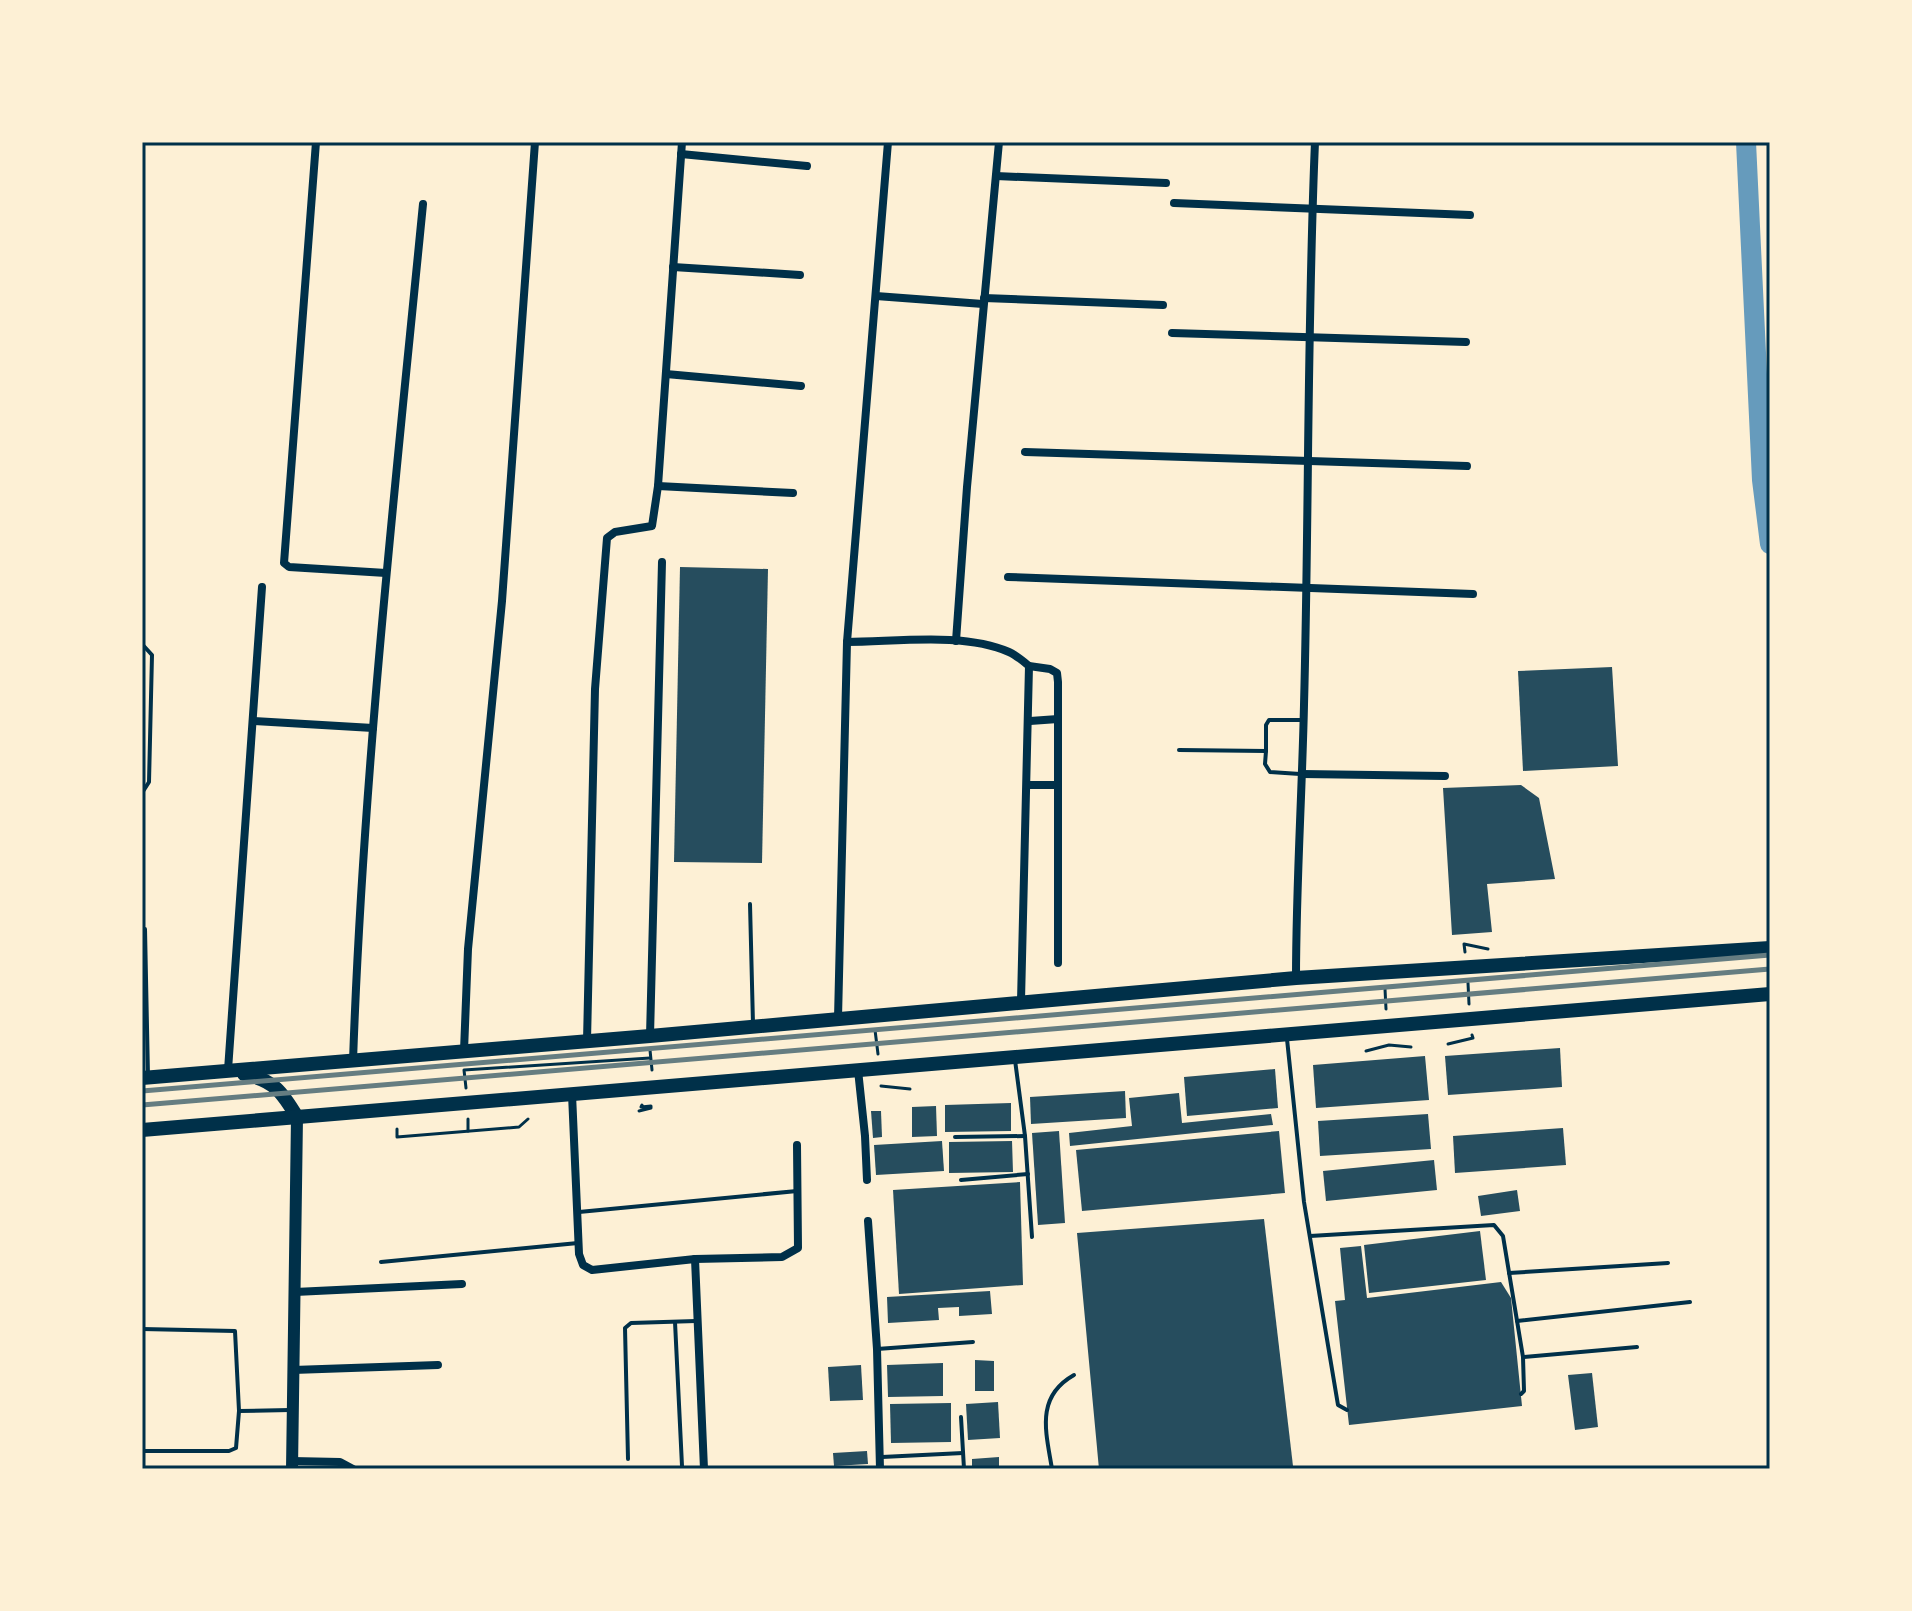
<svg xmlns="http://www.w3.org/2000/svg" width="1912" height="1611" font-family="'PT Sans',sans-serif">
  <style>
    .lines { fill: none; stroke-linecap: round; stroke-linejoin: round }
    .canal { stroke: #669bbc; stroke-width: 20 }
    .building { fill: #264d5e }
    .path { stroke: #003049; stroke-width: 3 }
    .service { stroke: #003049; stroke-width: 4 }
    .minor { stroke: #003049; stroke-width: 8 }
    .secondary { stroke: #003049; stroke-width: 12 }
    .primary { stroke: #003049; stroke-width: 14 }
    .rail { stroke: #657d81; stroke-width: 5 }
    .neatline { fill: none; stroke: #003049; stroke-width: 3 }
  </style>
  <rect width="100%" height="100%" fill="#fdf0d5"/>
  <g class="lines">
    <!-- canal -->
    <polyline class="canal" points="1746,142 1762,480 1770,544"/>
  </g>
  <!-- building -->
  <g class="building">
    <polygon points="680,567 768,569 762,863 674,862"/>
    <polygon points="1612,667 1618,766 1523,771 1518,671"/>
    <polygon points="1521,785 1539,798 1555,879 1487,884 1492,932 1452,935 1443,788"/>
    <polygon points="1560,1048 1562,1087 1448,1095 1445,1056"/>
    <polygon points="1425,1056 1429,1100 1316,1108 1313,1065"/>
    <polygon points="1275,1069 1278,1108 1187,1116 1184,1077"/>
    <polygon points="1125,1091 1126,1118 1031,1124 1030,1097"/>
    <polygon points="1179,1093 1182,1123 1271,1114 1273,1125 1070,1146 1069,1133 1132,1126 1129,1098"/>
    <polygon points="1011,1103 1011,1131 945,1132 945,1105"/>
    <polygon points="936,1106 937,1136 912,1137 912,1107"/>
    <polygon points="871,1111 881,1111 882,1137 873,1138"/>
    <polygon points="1428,1114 1431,1149 1320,1156 1318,1121"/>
    <polygon points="1563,1128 1566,1165 1455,1173 1453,1136"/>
    <polygon points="1059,1131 1065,1223 1038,1225 1032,1133"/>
    <polygon points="1279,1131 1285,1193 1082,1211 1076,1150"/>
    <polygon points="942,1141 944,1171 876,1175 874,1145"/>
    <polygon points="1012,1141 1013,1172 949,1173 949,1142"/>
    <polygon points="1434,1160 1437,1190 1326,1201 1323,1171"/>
    <polygon points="1020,1182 1023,1285 899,1294 893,1190"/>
    <polygon points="1517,1190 1520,1211 1481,1216 1478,1196"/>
    <polygon points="1264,1219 1293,1466 1257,1469 1099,1469 1077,1233"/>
    <polygon points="1480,1231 1486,1280 1369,1293 1364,1245"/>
    <polygon points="1361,1246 1367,1298 1501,1282 1511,1298 1522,1406 1349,1425 1335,1301 1345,1300 1340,1248"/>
    <polygon points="990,1291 992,1314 959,1316 959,1307 938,1308 939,1320 888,1323 887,1297"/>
    <polygon points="975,1360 994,1361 994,1391 975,1391"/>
    <polygon points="943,1363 943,1396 888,1397 887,1365"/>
    <polygon points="861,1365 863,1400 830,1401 828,1367"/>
    <polygon points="1592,1373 1598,1427 1575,1430 1568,1375"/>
    <polygon points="998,1402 1000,1438 968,1440 966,1404"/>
    <polygon points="951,1403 951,1442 891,1443 890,1404"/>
    <polygon points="867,1451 868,1464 834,1466 833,1453"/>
    <polygon points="999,1457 999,1469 972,1469 972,1459"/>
  </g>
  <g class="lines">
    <!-- path -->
    <g class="path">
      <polyline points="1465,952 1464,944 1488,949"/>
      <polyline points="1468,983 1469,1004"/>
      <polyline points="1385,989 1386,1009"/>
      <polyline points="875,1030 878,1054"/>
      <polyline points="1448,1044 1473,1038 1472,1035"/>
      <polyline points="650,1050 652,1070"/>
      <polyline points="1366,1051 1389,1045 1411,1047"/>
      <polyline points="881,1086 910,1089"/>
      <polyline points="466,1088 464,1070 650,1058"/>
      <polyline points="639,1111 651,1108 651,1106 641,1107 642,1105"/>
      <polyline points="468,1119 468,1131"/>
      <polyline points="397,1129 397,1137 519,1127 528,1119"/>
    </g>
    <!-- service -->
    <g class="service">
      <polyline points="142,644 152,655 149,782 142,793"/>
      <polyline points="1179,750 1266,751 1266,725 1269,720 1304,720"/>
      <polyline points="1266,751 1265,764 1270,772 1300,774"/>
      <polyline points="750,904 753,1024"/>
      <polyline points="142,929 145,929 148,1076"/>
      <polyline points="1287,1039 1304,1202 1338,1405 1347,1410"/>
      <polyline points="1015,1060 1025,1136 1032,1237"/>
      <polyline points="955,1137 1025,1136"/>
      <polyline points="961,1180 1028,1174"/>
      <polyline points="579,1212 797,1191"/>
      <polyline points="1310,1236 1494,1225 1503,1236 1523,1357 1524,1391 1521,1394"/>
      <polyline points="381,1262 578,1243"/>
      <polyline points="1509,1273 1668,1263"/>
      <polyline points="1517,1321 1690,1302"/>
      <polyline points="675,1322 682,1466"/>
      <polyline points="142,1329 235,1331 239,1411 236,1448 229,1451 142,1451"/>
      <polyline points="877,1349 973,1342"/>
      <polyline points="1523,1357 1637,1347"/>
      <polyline points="239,1411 290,1410"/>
      <polyline points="961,1417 964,1469"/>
      <polyline points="882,1457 963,1453"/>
      <polyline points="628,1459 625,1328 631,1323 696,1321"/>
      <path d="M 1052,1469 C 1046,1432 1035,1397 1074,1375"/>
    </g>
    <!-- minor -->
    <g class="minor">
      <polyline points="316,142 284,563 289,567 386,573"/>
      <polyline points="681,154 807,166"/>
      <polyline points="996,176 1166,183"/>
      <polyline points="1174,203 1470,215"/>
      <polyline points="673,267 800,275"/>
      <polyline points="876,296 983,304"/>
      <polyline points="984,298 1163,305"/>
      <polyline points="1172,333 1466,342"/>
      <polyline points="666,374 801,386"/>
      <polyline points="1025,452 1467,466"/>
      <polyline points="658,486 793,493"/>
      <polyline points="1008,577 1473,594"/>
      <polyline points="956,641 967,487 999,142"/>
      <path d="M 847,642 C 895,642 964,632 1009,652 C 1016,655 1023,661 1029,666 L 1021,1001"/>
      <polyline points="1029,666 1050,669 1057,673 1058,682 1058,963"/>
      <polyline points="253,721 373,728"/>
      <polyline points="1030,721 1058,719"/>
      <polyline points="1302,774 1445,776"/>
      <polyline points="1027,785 1058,785"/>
      <path d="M 1296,978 C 1296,887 1302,796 1304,705 C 1309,517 1307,330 1315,142"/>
      <polyline points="838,1018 847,642 888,142"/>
      <polyline points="650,1036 662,562"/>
      <polyline points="587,1041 595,689 607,538 615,532 652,526 658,486 682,142"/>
      <polyline points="464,1051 468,949 502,601 535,142"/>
      <path d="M 353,1061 C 363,774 395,489 423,204"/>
      <polyline points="228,1070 262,587"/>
      <polyline points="858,1070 865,1136 867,1180"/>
      <polyline points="572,1094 579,1254 583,1265 592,1270 695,1259 782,1257 798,1248 797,1145"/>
      <polyline points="868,1221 877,1349 880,1469"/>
      <polyline points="695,1259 704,1469"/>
      <polyline points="295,1292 462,1284"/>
      <polyline points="293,1370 438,1365"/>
      <polyline points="292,1461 340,1462 353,1469"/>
    </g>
    <!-- secondary -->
    <polyline class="secondary" points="292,1469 297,1117"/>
    <!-- primary -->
    <g class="primary">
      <path d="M 244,1074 C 274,1080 282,1092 297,1117"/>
      <polyline points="142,1078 650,1036 1296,978 1770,948"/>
      <polyline points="142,1130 1770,994"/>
    </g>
    <!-- rail -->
    <g class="rail">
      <polyline points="142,1091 1770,955"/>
      <polyline points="142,1105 1770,969"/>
    </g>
  </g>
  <!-- border -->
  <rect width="1912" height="1611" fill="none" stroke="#fdf0d5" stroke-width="288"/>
  <rect x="144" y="144" width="1624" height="1323" class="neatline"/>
</svg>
